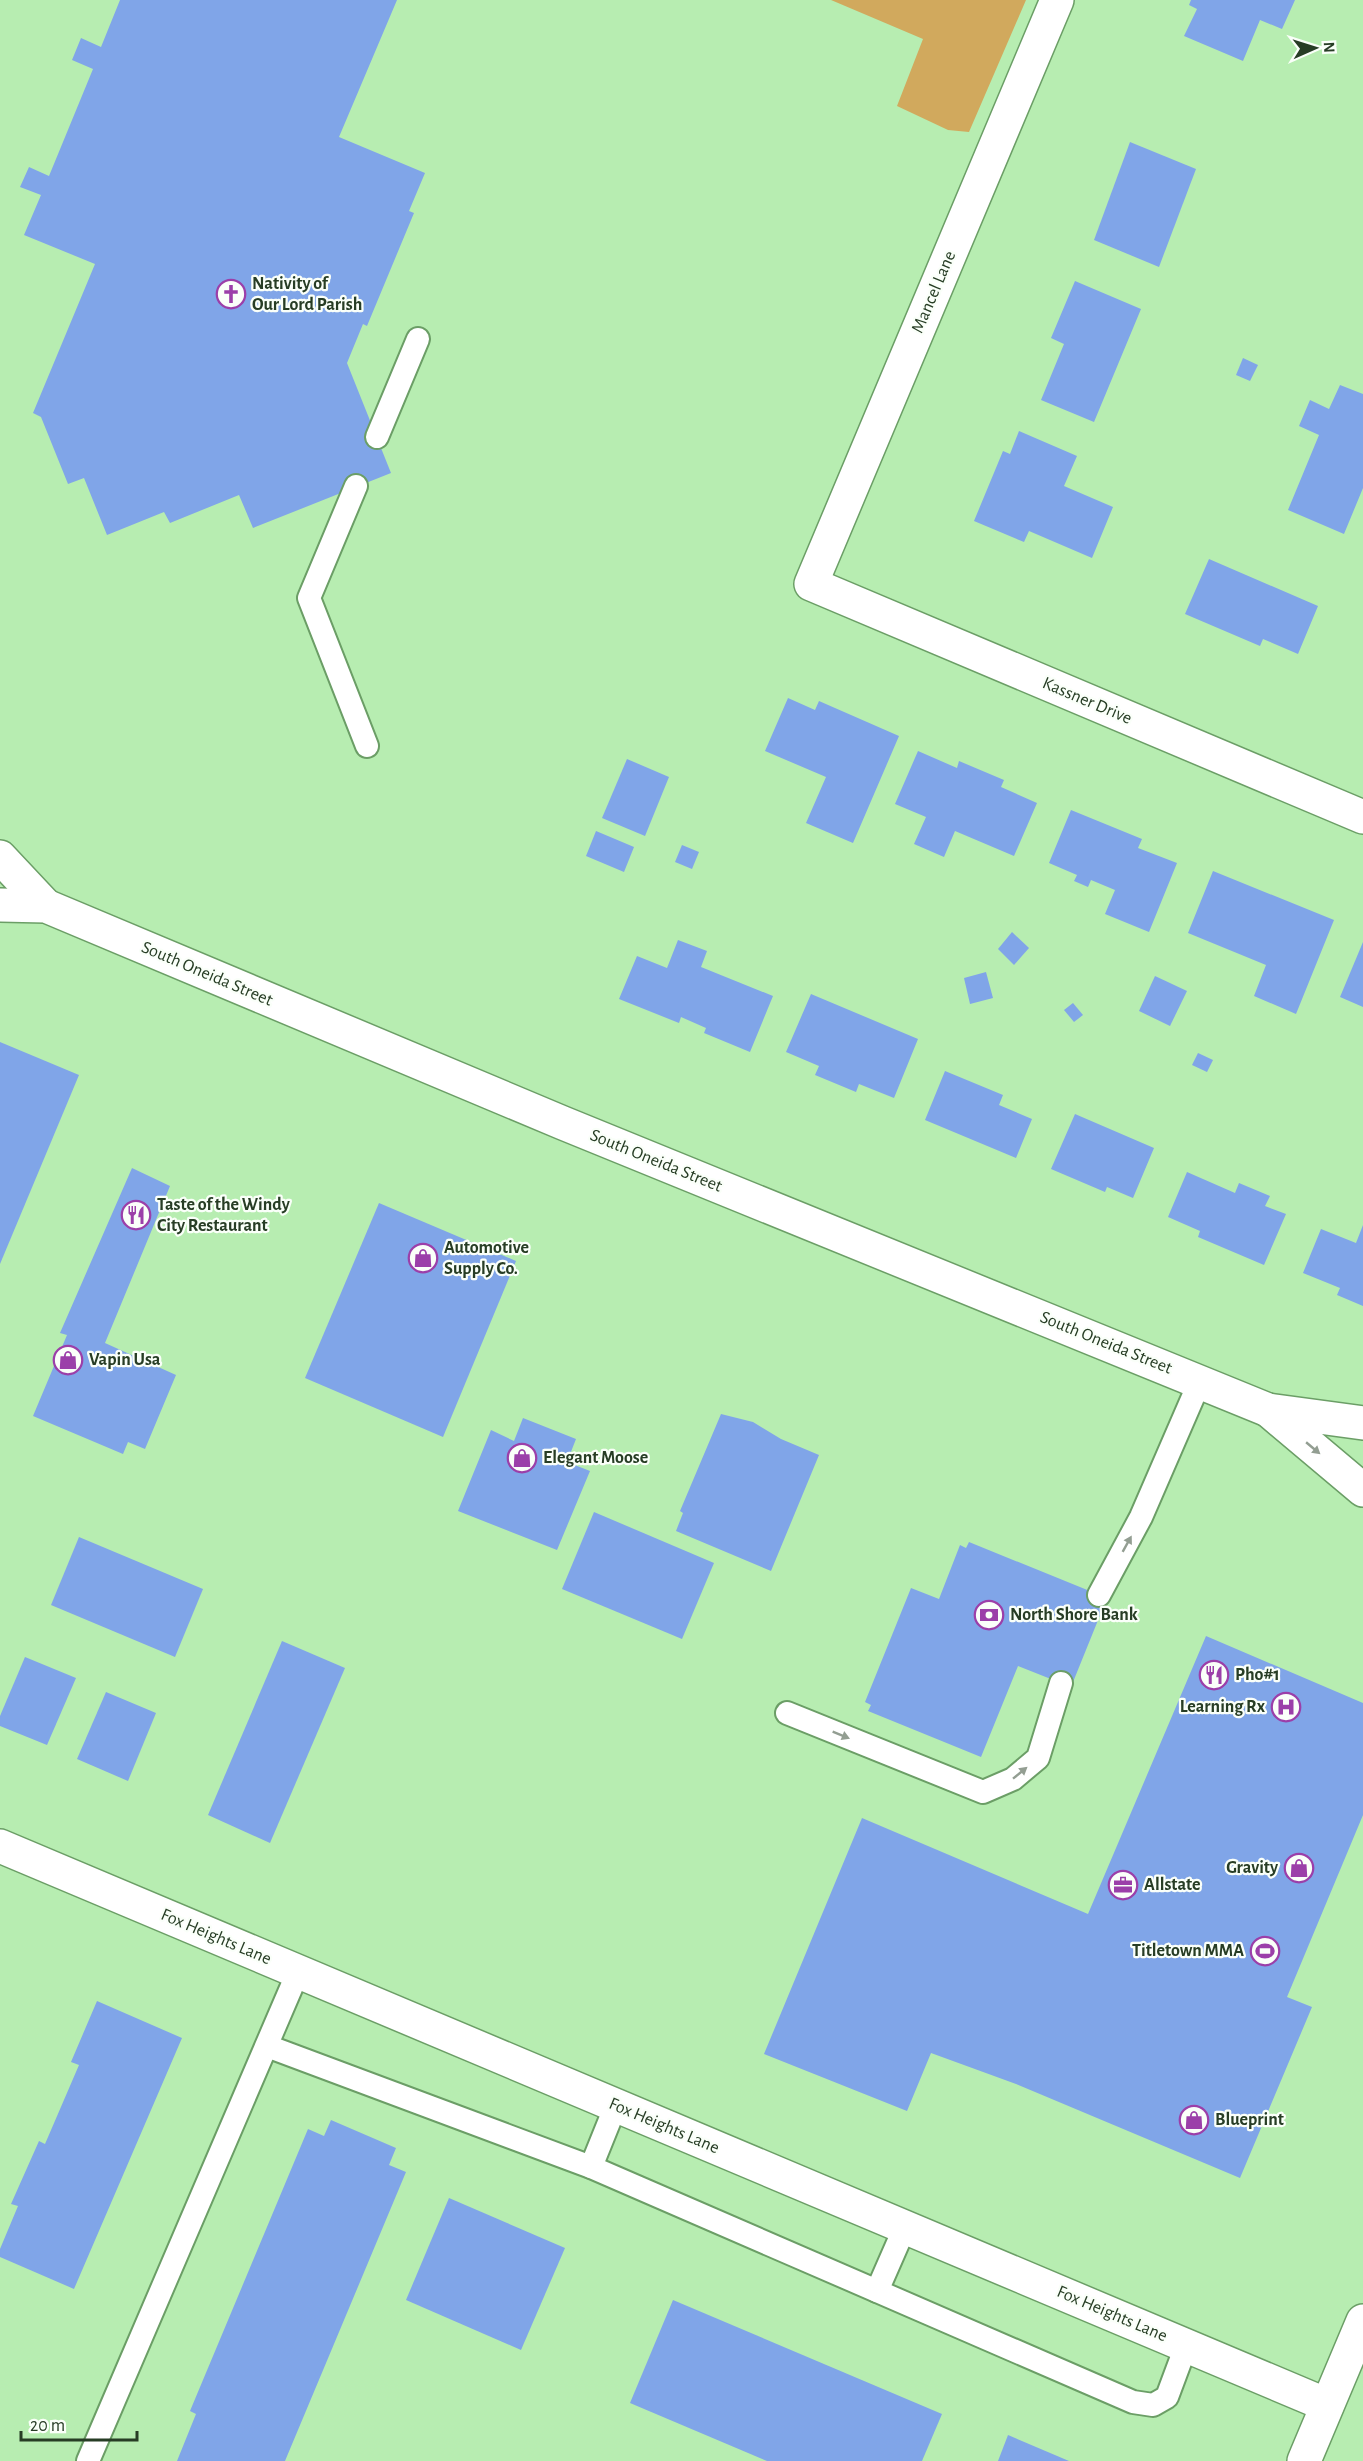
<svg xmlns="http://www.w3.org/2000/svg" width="1363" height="2461" font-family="'Alegreya Sans',sans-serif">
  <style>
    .green { fill: #d1a95d }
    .building { fill: #80a5e8 }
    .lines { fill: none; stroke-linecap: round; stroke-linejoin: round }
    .service-casing { stroke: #6b9e66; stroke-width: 26 }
    .minor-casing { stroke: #6b9e66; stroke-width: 36 }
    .tertiary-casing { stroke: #6b9e66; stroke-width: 36 }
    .service { stroke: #fff; stroke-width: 22 }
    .minor { stroke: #fff; stroke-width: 33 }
    .tertiary { stroke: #fff; stroke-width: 33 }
    .oneway { fill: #939e92 }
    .labels { text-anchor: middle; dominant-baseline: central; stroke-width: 4.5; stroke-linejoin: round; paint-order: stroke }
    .poi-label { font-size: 18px; font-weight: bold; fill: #273d25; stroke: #fafff9; text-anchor: start }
    .street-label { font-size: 18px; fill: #273d25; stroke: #fafff9 }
  </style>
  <rect width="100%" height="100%" fill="#b7edb1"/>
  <!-- green -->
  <polygon class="green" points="831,0 1026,0 969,132 948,130 897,106 923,39"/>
  <!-- building -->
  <g class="building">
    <polygon points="120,0 397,0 339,137 425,173 409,211 414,213 367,326 363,324 347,363 391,473 253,528 239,495 170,523 164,512 107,535 84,478 68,484 41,417 33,413 95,264 24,235 41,195 20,187 29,167 49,176 93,69 72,60 81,38 101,47"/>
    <polygon points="1191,0 1295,0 1282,29 1260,20 1243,61 1184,36 1197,9 1189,5"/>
    <polygon points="1130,142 1196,169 1159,267 1094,240"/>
    <polygon points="1075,281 1141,309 1094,422 1041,400 1064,344 1051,338"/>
    <polygon points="1243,358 1258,365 1250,381 1236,375"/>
    <polygon points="1340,385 1363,394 1363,488 1344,534 1288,510 1319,435 1299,426 1310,400 1329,409"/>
    <polygon points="1019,431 1077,456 1064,486 1113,507 1092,558 1029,531 1024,542 974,521 1003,451 1010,454"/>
    <polygon points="1209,559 1318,606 1298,654 1263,639 1260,646 1185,614"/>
    <polygon points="788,698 815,710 819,701 899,736 853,843 806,823 826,777 765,751"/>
    <polygon points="918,751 957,768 959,761 1004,780 1001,787 1037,803 1014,856 955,831 944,857 914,844 926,817 895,804"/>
    <polygon points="627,759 669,777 645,836 602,818"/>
    <polygon points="1071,810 1142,839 1138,848 1177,863 1149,932 1105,914 1115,890 1091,880 1088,887 1074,881 1077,875 1049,863"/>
    <polygon points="596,831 634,847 624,872 586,856"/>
    <polygon points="682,845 699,852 692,869 675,862"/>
    <polygon points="1213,871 1334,920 1296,1014 1254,996 1266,965 1188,933"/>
    <polygon points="1012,932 1029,948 1014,965 998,949"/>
    <polygon points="678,940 707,951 701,967 773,996 750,1052 704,1033 706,1028 681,1017 679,1023 619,999 637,956 667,968"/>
    <polygon points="1363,942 1363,1007 1340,997"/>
    <polygon points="986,972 993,998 970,1004 964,978"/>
    <polygon points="1155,976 1187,991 1170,1026 1139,1011"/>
    <polygon points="811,994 918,1039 894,1098 859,1084 856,1092 815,1075 819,1066 786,1052"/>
    <polygon points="1073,1003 1083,1015 1074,1022 1064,1010"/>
    <polygon points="0,1042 79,1075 0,1264"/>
    <polygon points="1198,1053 1213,1060 1207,1072 1192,1065"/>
    <polygon points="945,1071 1003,1095 999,1105 1032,1119 1016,1158 925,1120"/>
    <polygon points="1075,1114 1154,1148 1133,1198 1107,1187 1105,1192 1051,1169"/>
    <polygon points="132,1168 170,1186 105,1343 176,1375 145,1449 128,1442 123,1454 33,1416 67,1335 60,1333"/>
    <polygon points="1187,1172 1235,1193 1239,1183 1270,1196 1265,1206 1286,1214 1264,1265 1198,1237 1200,1231 1168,1217"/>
    <polygon points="379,1203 516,1261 443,1437 305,1378"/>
    <polygon points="1363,1225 1363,1306 1337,1295 1340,1288 1303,1273 1321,1229 1356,1243"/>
    <polygon points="721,1414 753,1422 781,1439 819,1455 771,1571 676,1531 683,1513 680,1511"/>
    <polygon points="523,1418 576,1439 567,1462 590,1471 557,1550 458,1511 491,1430 514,1441"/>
    <polygon points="594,1512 714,1563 682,1639 562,1589"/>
    <polygon points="79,1537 203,1589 175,1657 51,1605"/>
    <polygon points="969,1542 1107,1598 1071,1687 1018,1666 981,1757 868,1711 871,1705 865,1702 911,1588 939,1599 960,1545 966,1548"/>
    <polygon points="1206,1636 1363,1703 1363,1815 1287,1997 1312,2007 1240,2178 1016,2084 931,2053 907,2111 764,2054 862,1818 1088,1914"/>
    <polygon points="282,1641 345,1668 270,1843 208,1815"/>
    <polygon points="25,1657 76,1678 47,1745 0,1726 0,1716"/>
    <polygon points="106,1692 156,1713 128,1781 77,1759"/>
    <polygon points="97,2001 182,2038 74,2289 0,2257 0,2249 18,2206 11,2204 39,2141 45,2144 79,2065 71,2062"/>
    <polygon points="331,2120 396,2148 389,2165 406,2172 285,2461 177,2461 196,2414 190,2411 308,2129 324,2136"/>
    <polygon points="449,2198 565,2248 521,2350 406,2300"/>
    <polygon points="673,2300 942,2414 922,2461 767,2461 630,2403"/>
    <polygon points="1008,2435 1069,2461 998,2461"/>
  </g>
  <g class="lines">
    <!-- service casing -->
    <g class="service-casing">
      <g id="service">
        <polyline points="377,437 418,339"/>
        <polyline points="356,486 309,598 367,746"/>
        <polyline points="1099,1595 1141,1517 1200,1381"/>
        <polyline points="787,1713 983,1792 1013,1779 1038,1758 1061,1683"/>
        <polyline points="267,2046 591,2167 1133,2402 1153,2405 1167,2397 1186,2346"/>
        <polyline points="591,2167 616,2105"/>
        <polyline points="877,2291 905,2227"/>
        <polyline points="88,2461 298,1972"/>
      </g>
    </g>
    <!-- minor casing -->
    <g class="minor-casing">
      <g id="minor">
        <polyline points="1057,0 811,584 1363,817"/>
        <polyline points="0,1846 1327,2405"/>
        <polyline points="1304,2461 1363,2321"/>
      </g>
    </g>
    <!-- tertiary casing -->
    <g class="tertiary-casing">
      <g id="tertiary">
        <polyline points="0,857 46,906"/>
        <polyline points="0,905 46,906 563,1123 1268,1410 1363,1423"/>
        <polyline points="1268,1410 1363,1490"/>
      </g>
    </g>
    <!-- service -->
    <use href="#service" class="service"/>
    <!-- minor -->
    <use href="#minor" class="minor"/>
    <!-- tertiary -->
    <use href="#tertiary" class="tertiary"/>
  </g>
  <!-- one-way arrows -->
  <defs><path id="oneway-solid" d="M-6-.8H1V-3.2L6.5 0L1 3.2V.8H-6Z" transform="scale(1.5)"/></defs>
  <g class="oneway">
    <use href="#oneway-solid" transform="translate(1313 1448) rotate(40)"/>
    <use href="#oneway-solid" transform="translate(1127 1544) rotate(-61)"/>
    <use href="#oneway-solid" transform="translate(841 1735) rotate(22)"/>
    <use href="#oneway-solid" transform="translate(1020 1773) rotate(-39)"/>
  </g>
  <!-- icons -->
  <defs>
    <g id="church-ring" transform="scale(1.5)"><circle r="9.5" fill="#fafff9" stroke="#9b3fa9" stroke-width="1.5"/><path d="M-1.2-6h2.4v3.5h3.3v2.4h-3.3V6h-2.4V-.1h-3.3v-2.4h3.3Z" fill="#9b3fa9"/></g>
    <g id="restaurant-ring" transform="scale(1.5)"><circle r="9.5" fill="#fafff9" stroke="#9b3fa9" stroke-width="1.5"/><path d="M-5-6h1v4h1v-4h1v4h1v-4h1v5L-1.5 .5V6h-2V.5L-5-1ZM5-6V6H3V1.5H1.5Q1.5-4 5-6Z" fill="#9b3fa9"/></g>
    <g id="shop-ring" transform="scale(1.5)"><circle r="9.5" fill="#fafff9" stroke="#9b3fa9" stroke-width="1.5"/><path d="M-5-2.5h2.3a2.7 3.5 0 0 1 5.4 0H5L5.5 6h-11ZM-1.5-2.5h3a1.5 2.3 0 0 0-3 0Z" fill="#9b3fa9"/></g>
    <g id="bank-ring" transform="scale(1.5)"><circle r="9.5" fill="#fafff9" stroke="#9b3fa9" stroke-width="1.5"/><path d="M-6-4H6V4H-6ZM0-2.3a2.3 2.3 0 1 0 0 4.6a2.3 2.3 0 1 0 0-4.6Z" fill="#9b3fa9"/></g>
    <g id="hospital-ring" transform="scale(1.5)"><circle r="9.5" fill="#fafff9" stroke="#9b3fa9" stroke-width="1.5"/><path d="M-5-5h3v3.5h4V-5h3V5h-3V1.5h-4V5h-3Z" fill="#9b3fa9"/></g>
    <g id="office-ring" transform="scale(1.5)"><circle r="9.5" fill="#fafff9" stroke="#9b3fa9" stroke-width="1.5"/><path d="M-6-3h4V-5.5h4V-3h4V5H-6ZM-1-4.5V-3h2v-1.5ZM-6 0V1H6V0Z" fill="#9b3fa9"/></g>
    <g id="stadium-ring" transform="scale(1.5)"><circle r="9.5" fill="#fafff9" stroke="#9b3fa9" stroke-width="1.5"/><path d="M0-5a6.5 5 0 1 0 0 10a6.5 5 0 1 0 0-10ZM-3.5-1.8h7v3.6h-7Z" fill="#9b3fa9"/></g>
  </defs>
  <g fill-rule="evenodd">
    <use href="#church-ring" x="231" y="294"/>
    <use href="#restaurant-ring" x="136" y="1215"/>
    <use href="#shop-ring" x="423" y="1258"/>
    <use href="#shop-ring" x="68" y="1360"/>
    <use href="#shop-ring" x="522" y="1458"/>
    <use href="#bank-ring" x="989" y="1615"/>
    <use href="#restaurant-ring" x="1214" y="1675"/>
    <use href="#hospital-ring" x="1286" y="1707"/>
    <use href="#shop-ring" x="1299" y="1868"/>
    <use href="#office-ring" x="1123" y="1885"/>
    <use href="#stadium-ring" x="1265" y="1951"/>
    <use href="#shop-ring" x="1194" y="2120"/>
  </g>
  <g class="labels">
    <!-- poi labels -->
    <g class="poi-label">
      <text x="252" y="284">Nativity of<tspan x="252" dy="21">Our Lord Parish</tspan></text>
      <text x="157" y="1205">Taste of the Windy<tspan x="157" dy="21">City Restaurant</tspan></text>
      <text x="444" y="1248">Automotive<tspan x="444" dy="21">Supply Co.</tspan></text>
      <text x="89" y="1360">Vapin Usa</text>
      <text x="543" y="1458">Elegant Moose</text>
      <text x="1010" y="1615">North Shore Bank</text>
      <text x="1235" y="1675">Pho#1</text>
      <text x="1265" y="1707" text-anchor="end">Learning Rx</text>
      <text x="1278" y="1868" text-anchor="end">Gravity</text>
      <text x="1144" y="1885">Allstate</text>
      <text x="1244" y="1951" text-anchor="end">Titletown MMA</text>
      <text x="1215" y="2120">Blueprint</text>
    </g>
    <!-- street labels -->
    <g class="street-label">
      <text transform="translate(934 292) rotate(-67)">Mancel Lane</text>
      <text transform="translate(1087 701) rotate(23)">Kassner Drive</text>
      <text transform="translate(207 974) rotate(23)">South Oneida Street</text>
      <text transform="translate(656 1161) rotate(22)">South Oneida Street</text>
      <text transform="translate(1106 1343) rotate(22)">South Oneida Street</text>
      <text transform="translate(216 1937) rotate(23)">Fox Heights Lane</text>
      <text transform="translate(664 2126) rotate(23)">Fox Heights Lane</text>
      <text transform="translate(1112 2314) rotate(23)">Fox Heights Lane</text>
    </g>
  </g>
  <!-- north arrow -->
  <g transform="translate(1315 48) rotate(87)" stroke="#fafff9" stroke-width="4.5" paint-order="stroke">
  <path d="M0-4.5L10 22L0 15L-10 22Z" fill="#273d25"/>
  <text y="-9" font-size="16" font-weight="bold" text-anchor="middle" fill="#273d25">N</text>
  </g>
  <!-- scale -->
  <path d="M21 2431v9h116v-9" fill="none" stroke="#273d25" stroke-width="3"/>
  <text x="30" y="2431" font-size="18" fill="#273d25" stroke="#fafff9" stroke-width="4.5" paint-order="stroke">20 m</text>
</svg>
